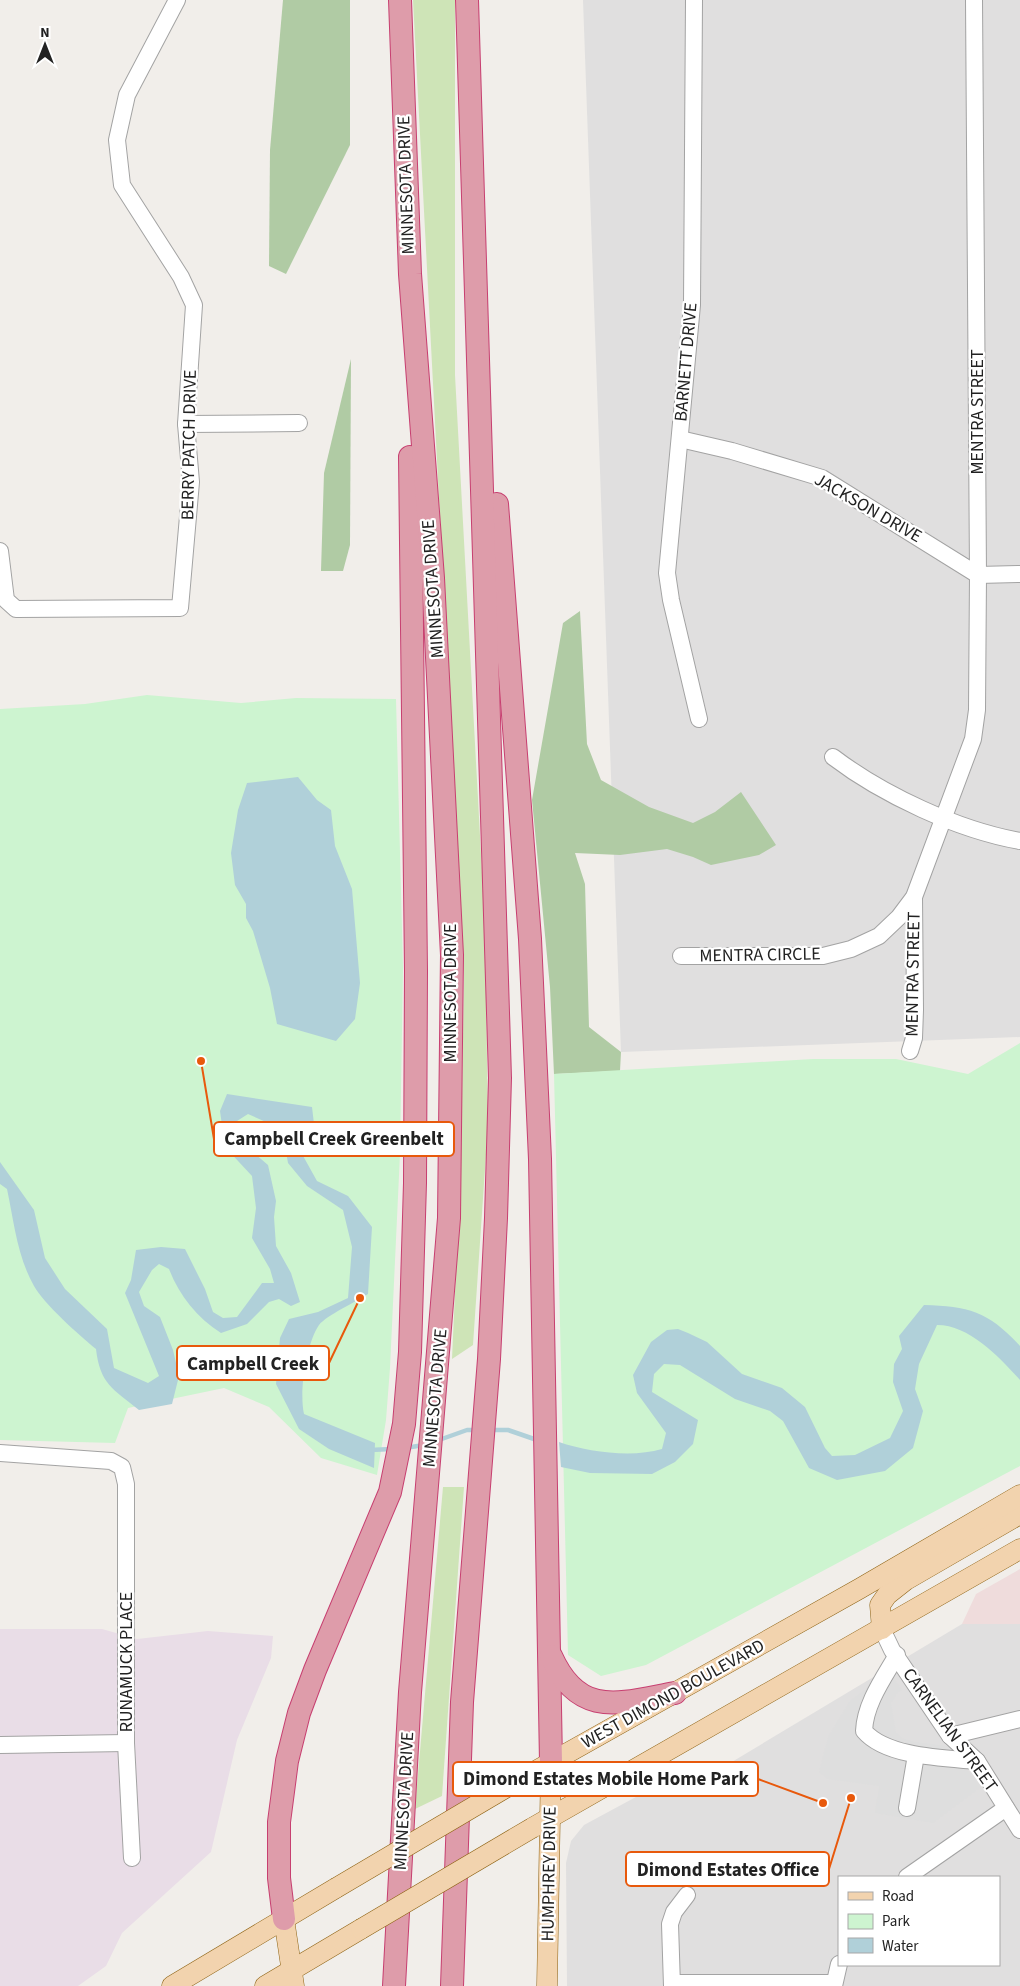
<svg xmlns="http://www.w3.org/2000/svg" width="1020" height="1986" font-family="'Source Sans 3',sans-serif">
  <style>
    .residential { fill: #e0dfdf; fill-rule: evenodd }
    .commercial { fill: #efdcdc }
    .industrial { fill: #e9dde7 }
    .grass { fill: #cee4b7 }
    .forest { fill: #b0cba4 }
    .park { fill: #cdf4d0 }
    .parking { fill: #dedede }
    .water { fill: #b0d0d9 }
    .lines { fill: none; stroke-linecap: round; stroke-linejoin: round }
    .stream { stroke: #b0d0d9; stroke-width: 4.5 }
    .minor-casing { stroke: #a3a3a3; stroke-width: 18 }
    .major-casing { stroke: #8d6213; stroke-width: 21 }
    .highway-casing { stroke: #c73f70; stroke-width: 24 }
    .minor { stroke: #fff; stroke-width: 16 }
    .major { stroke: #f2d3ae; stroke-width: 20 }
    .highway { stroke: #de9caa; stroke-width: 22 }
    .major-bridge-casing { stroke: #8d6213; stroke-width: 21; stroke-linecap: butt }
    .major-bridge { stroke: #f2d3ae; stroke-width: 20 }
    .labels { text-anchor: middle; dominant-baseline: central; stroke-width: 4.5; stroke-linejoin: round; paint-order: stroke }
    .street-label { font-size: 18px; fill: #222; stroke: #fff }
    .leader { fill: none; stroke: #e8590c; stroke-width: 2 }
    .callout-dot { fill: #e8590c; stroke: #fff; stroke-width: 2 }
    .callout { fill: #fff; stroke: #e8590c; stroke-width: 2 }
    .callout-label { font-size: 19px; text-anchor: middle; font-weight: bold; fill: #222 }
  </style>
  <rect width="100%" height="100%" fill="#f1eeea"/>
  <!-- residential -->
  <g class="residential">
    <polygon points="583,0 1020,0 1020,1037 621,1052"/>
    <path d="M 962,1624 L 1020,1624 L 1020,1986 L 567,1986 L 566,1863 L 571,1841 L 584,1825 L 673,1777 L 700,1781 ZM 839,1877 L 999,1877 L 999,1965 L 839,1965 Z"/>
  </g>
  <!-- commercial -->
  <polygon class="commercial" points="1020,1569 1020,1624 962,1624 976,1594"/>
  <!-- industrial -->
  <polygon class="industrial" points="0,1629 102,1629 137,1639 208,1631 273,1636 271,1658 237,1740 211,1852 122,1933 106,1966 78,1986 0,1986"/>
  <!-- grass -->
  <g class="grass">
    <polygon points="413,0 455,0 455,375 485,928 488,1125 473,1345 452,1359 461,1158 464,978"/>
    <polygon points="443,1487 464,1487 442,1796 415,1809"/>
  </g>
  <!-- forest -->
  <g class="forest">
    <polygon points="283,0 350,0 350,145 286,274 269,266 270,150"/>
    <polygon points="351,359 350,545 343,571 321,571 324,473"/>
    <polygon points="580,611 587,744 601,780 649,807 693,823 715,812 741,792 776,845 759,855 711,865 693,857 667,849 620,855 575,853 585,884 589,1027 621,1052 620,1071 554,1074 550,987 532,800 563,623"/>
  </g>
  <!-- park -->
  <g class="park">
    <polygon points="147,695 241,703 296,698 396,699 403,968 400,1154 390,1368 386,1420 377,1475 321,1458 269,1407 224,1388 128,1408 115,1443 0,1440 0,709 85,704"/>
    <polygon points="1020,1043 1020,1466 646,1665 601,1676 568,1655 554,1074 813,1059 896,1059 968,1074"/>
  </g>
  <!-- parking -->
  <polygon class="parking" points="887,1669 902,1690 898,1692 891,1703 896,1733 902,1738 915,1742 947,1746 981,1787 933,1823 875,1813 879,1786 828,1779 819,1772 828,1737 850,1701 881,1678"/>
  <!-- water -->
  <g class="water">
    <polygon points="298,777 317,800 331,810 335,846 352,889 360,983 355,1019 336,1041 277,1024 270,988 253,931 246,918 246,904 235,885 231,853 238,810 247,783"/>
    <path d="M 227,1094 L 312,1107 L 316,1141 L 302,1154 L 317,1181 L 348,1196 L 372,1227 L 368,1294 C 356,1302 327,1315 319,1325 C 306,1344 299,1392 304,1414 L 375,1443 L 374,1468 L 329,1449 L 299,1429 L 276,1384 L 280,1338 L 289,1319 L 318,1312 L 348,1298 L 352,1247 L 343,1210 L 307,1186 L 288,1163 L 282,1129 L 248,1114 L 237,1121 L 239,1140 L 268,1165 L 276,1201 L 274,1217 L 276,1246 L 291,1273 L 300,1302 L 291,1306 L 279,1299 L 269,1302 L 247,1324 L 221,1333 C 197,1318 179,1295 169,1269 L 159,1264 L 152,1270 L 139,1292 L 144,1306 L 160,1317 L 173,1350 L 179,1376 L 172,1404 L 139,1410 C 113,1389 100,1384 96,1349 C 79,1335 44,1304 34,1286 C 17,1256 14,1222 7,1189 L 0,1184 L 0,1162 L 34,1210 L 45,1258 L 65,1289 L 107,1329 L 114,1368 L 148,1383 L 159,1376 L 125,1293 L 131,1280 L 136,1250 L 161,1247 L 185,1249 L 205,1289 L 213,1312 L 223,1318 L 237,1317 L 262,1283 L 274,1283 L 270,1269 L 252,1238 L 256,1208 L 252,1176 L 225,1147 L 220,1111 Z"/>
    <path d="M 924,1305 C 969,1306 989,1312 1020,1346 L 1020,1380 C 1000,1358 970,1325 937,1325 L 919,1364 L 915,1389 L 923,1411 L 913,1448 L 885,1471 L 837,1480 L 809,1468 L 783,1421 L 770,1411 L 735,1399 L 680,1365 L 664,1364 L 654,1374 L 652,1392 L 698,1420 L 693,1444 L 675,1462 L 652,1474 L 590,1473 L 561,1467 L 559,1442 C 588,1452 632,1458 662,1449 L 666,1433 L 637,1393 L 633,1375 L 651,1342 L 667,1330 L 678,1329 L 688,1333 L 707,1342 L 742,1374 L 782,1388 L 805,1407 L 825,1448 L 832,1456 L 855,1455 L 890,1438 L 903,1411 L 893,1382 L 894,1364 L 902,1349 L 899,1336 Z"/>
  </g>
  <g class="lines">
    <!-- stream -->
    <g class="stream">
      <polyline points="490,1430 508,1430 537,1440"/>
      <polyline points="439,1440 467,1430 477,1430"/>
      <polyline points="405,1448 424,1445"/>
      <polyline points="370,1450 392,1449"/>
    </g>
    <!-- minor casing -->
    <g class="minor-casing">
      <g id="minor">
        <polyline points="694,0 692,305 667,573 671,600 699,719"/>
        <polyline points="186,424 299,423"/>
        <polyline points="680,439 732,451 822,478 978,575 1020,574"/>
        <polyline points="0,551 6,600 16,609 180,608 191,482 186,424 194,305 181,277 122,185 117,140 127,95 177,0"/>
        <path d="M 833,757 C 883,795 958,830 1020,841"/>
        <polyline points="681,956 823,956 851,949 879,936 899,917 914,897 973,739 977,710 978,575 974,0"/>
        <polyline points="910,1051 914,1038 915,1010 914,897"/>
        <polyline points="0,1453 111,1461 122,1467 126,1484 126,1743 132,1858"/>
        <polyline points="882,1629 892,1650 950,1736 977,1761 1020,1830"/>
        <path d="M 897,1655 C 883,1679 865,1704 864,1731 C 886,1757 944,1758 977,1761"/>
        <polyline points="950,1736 1020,1719"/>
        <polyline points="0,1745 126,1743"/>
        <polyline points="907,1808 916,1755"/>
        <polyline points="907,1877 1006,1808"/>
        <polyline points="672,1983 834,1983"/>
        <polyline points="672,1986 670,1924 674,1912 687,1895"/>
        <polyline points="834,1986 839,1964"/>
      </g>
    </g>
    <!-- major casing -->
    <g class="major-casing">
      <g id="major">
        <polyline points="882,1629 880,1605 887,1595 906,1580 1020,1514"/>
        <polyline points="507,1787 859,1589 1020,1495"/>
        <polyline points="532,1828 1020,1549"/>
        <polyline points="284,1919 294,1986"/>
        <polyline points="172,1986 336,1888"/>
        <polyline points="265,1986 361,1929"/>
        <polyline points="547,1986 551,1762"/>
      </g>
    </g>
    <!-- highway casing -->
    <g class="highway-casing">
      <g id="highway">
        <polyline points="497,504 530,939 540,1159 551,1762"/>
        <path d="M 551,1656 C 579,1719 620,1703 675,1693"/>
        <polyline points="284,1919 279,1878 279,1822 287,1761 299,1713 315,1670 390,1492 404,1424 410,1352 415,1183 416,971 410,457"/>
        <polyline points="394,1986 410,1692 449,1218 452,955 433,578 410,274 400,0"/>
        <polyline points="452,1986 462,1702 489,1359 496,1218 500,1078 467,0"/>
      </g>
    </g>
    <!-- minor -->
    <use href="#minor" class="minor"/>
    <!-- major -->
    <use href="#major" class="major"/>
    <!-- highway -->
    <use href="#highway" class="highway"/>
    <!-- major-bridge casing -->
    <g class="major-bridge-casing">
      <g id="major-bridge">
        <polyline points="336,1888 507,1787"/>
        <polyline points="361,1929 532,1828"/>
      </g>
    </g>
    <!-- major-bridge -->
    <use href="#major-bridge" class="major-bridge"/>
  </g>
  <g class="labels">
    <!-- street labels -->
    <g class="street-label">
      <text transform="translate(406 185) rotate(-92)">MINNESOTA DRIVE</text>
      <text transform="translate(686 362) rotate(-85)">BARNETT DRIVE</text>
      <text transform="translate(977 412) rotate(-90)">MENTRA STREET</text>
      <text transform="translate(189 445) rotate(-89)">BERRY PATCH DRIVE</text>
      <text transform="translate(868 508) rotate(30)">JACKSON DRIVE</text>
      <text transform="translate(433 589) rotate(-94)">MINNESOTA DRIVE</text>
      <text transform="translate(760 955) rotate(-1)">MENTRA CIRCLE</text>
      <text transform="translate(913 974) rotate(-89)">MENTRA STREET</text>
      <text transform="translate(450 993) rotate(-90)">MINNESOTA DRIVE</text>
      <text transform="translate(435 1398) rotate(-85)">MINNESOTA DRIVE</text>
      <text transform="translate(126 1662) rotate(-90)">RUNAMUCK PLACE</text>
      <text transform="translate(673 1694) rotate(-29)">WEST DIMOND BOULEVARD</text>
      <text transform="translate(950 1730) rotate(54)">CARNELIAN STREET</text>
      <text transform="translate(404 1801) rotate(-87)">MINNESOTA DRIVE</text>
      <text transform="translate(549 1874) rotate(-89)">HUMPHREY DRIVE</text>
    </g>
  </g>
  <!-- callouts -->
  <path class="leader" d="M201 1061L214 1139M360 1298L329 1363M823 1803L758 1779M851 1798L829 1869"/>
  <g class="callout-dot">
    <circle cx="201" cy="1061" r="5"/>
    <circle cx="360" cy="1298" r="5"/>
    <circle cx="823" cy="1803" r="5"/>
    <circle cx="851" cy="1798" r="5"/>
  </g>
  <g class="callout">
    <rect x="214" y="1122" width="240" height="34" rx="5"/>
    <rect x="177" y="1346" width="152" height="34" rx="5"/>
    <rect x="453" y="1762" width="305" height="34" rx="5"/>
    <rect x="626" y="1852" width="203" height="34" rx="5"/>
  </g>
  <g class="callout-label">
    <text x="334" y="1145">Campbell Creek Greenbelt</text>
    <text x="253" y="1370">Campbell Creek</text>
    <text x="606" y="1785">Dimond Estates Mobile Home Park</text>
    <text x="728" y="1876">Dimond Estates Office</text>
  </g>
  <!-- legend -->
  <rect x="838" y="1876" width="162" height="90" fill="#ffffff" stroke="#a7a7a7"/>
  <rect x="848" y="1892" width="25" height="8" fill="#f2d3ae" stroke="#a7a7a7"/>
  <text x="882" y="1901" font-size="15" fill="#222222">Road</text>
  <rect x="848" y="1914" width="25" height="15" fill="#cdf4d0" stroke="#a7a7a7"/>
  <text x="882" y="1926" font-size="15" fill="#222222">Park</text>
  <rect x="848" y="1938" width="25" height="15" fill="#b0d0d9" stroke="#a7a7a7"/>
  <text x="882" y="1951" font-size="15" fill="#222222">Water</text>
  <!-- north arrow -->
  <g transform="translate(45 45)" stroke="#ffffff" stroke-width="4" paint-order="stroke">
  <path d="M0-4L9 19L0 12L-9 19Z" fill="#222222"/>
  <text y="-8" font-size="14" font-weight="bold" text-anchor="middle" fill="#222222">N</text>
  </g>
</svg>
